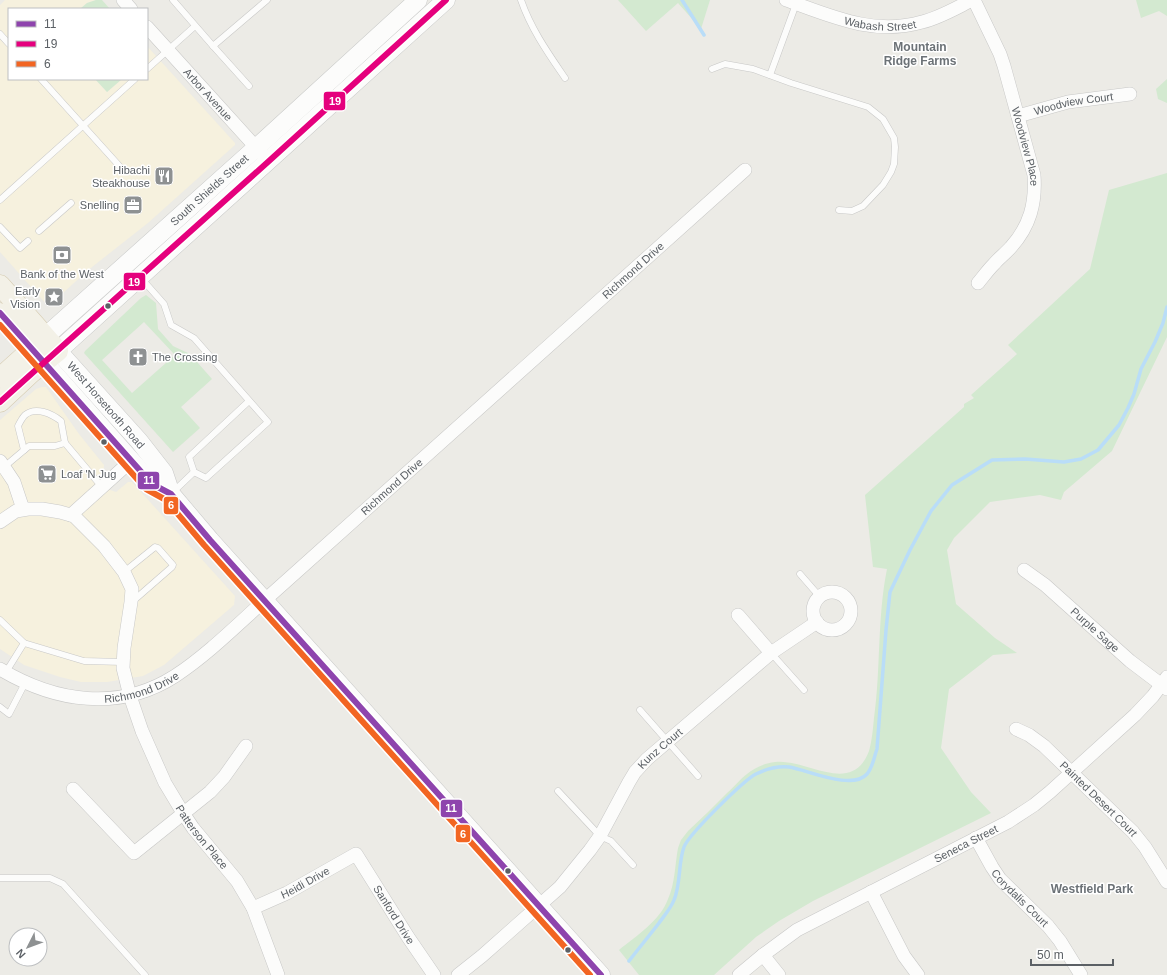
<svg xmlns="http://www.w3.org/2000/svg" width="1167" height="975" font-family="Helvetica,sans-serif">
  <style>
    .commercial { fill: #f6f1de }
    .green { fill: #d3e9d0; fill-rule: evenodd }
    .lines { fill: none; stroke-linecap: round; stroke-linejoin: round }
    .stream { stroke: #b9ddf8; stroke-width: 3.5 }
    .service-casing { stroke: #c8c8c7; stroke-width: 7 }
    .minor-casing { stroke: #c8c8c7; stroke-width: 14 }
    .secondary-casing { stroke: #c8c9c8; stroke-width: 19 }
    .primary-casing { stroke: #d6ccb2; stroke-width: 21 }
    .service { stroke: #fcfcfb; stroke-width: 6 }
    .minor { stroke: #fcfcfb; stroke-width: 13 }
    .secondary { stroke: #fcfcfb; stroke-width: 18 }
    .primary { stroke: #f3f1e7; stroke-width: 20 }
    .bus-1-casing { stroke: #fff; stroke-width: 9 }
    .bus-2-casing { stroke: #fff; stroke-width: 9 }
    .bus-3-casing { stroke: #fff; stroke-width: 9 }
    .bus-1 { stroke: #8e44ad; stroke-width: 6 }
    .bus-2 { stroke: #e5007d; stroke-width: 6 }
    .bus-3 { stroke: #f26522; stroke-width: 6 }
    .bus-dot { fill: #5b6065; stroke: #fff; stroke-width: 1.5 }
    .labels { text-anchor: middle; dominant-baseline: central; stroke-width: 3; stroke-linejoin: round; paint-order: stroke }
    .street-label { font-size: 11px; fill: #5b6065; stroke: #fff }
    .poi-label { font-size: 11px; fill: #5b6065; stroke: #fff; text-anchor: end }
    .neighbourhood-label { font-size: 12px; font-weight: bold; fill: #6c7277; stroke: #fff }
    .line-badge { stroke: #fff; stroke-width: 1.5 }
    .badge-label { font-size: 11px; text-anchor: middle; font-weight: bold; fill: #fff }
  </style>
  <rect width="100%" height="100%" fill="#ecebe6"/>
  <!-- commercial -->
  <g class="commercial">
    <polygon points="5,0 96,0 87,3 80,9 9,9 9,79 95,79 107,92 122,79 147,79 147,46 235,143 235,145 148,223 87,271 49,306 47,305 0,252 0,5"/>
    <polygon points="42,387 46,387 79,434 104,465 102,487 116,492 128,482 132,482 235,596 234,605 164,665 143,676 107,682 81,682 60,677 24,665 0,649 0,420 36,389"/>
  </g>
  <!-- green -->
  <g class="green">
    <polygon points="96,0 102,0 110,9 80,9 87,3"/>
    <polygon points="618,0 710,0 701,29 678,3 646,31"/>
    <polygon points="1136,0 1167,0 1167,16 1159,11 1141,18"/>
    <polygon points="95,79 122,79 107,92"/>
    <polygon points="1167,79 1167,103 1158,99 1156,89"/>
    <path d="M 1167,173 L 1167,337 L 1112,451 L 1064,492 L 1061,500 L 1040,495 L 990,502 L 954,538 L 947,550 L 956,604 L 995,638 L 1017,653 L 993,655 L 949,689 L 941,748 L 971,792 L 991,813 L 813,901 L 779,921 L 756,937 L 714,975 L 639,975 L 619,950 C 636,936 660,921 668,899 C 675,884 675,864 678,848 L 681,840 L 688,831 C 701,819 714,806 727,793 C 734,787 740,779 747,774 C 754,768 765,763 775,762 C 806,758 852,797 869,751 C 872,741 873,728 874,718 C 881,669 877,618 887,569 L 873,567 L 865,495 L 964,407 L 964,404 L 974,398 L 971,395 L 1017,354 L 1008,345 L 1090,269 L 1109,190 Z"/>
    <path d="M 146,295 L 156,303 L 158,329 L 173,346 L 190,354 L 212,379 L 181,407 L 200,428 L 173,452 L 84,353 L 85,351 L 141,298 ZM 144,322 L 175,355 L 132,393 L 102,360 Z"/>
  </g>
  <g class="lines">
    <!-- stream -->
    <g class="stream">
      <polyline points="682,0 704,35"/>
      <path d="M 629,961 C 639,948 649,936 659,923 C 664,916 671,908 674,900 C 681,884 678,863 684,847 C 689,834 744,780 756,774 C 766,769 778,766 789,767 C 808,770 852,791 867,774 C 873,767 874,757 877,749 L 886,630 L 890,592 L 910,550 L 931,511 L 952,485 L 992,460 L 1025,459 L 1064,462 L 1081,459 L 1098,450 L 1119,425 L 1128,408 L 1134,394 L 1141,369 L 1155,342 L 1163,323 L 1167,307"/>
    </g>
    <!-- service casing -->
    <g class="service-casing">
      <g id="service">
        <polyline points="173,0 213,46 267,0"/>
        <path d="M 521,0 C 531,29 548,53 565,78"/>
        <polyline points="0,34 9,44"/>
        <polyline points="213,46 249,86"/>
        <polyline points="147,69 195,26"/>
        <polyline points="712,69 725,64 753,69 791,83 868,107 883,119 894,138 895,147 894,164 891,172 883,185 863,206 852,211 839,210"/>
        <polyline points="770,75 796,4"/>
        <polyline points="41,79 123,170"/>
        <polyline points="0,200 135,79"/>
        <polyline points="0,227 20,248 28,241"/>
        <polyline points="39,231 71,203"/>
        <polyline points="141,278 164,304 171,325 194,338 268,422 206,478 194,472 189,457 249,401"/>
        <path d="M 24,450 L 18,426 C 20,422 22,418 25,415 C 36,406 52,414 61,421 L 65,443"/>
        <polyline points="4,467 29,446 55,446 65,443 102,487"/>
        <polyline points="173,492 194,472"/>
        <polyline points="124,572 155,547 158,548 173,565 172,567 133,601"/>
        <polyline points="800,574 820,597"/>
        <polyline points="0,620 24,643 84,661 123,662"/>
        <polyline points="771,653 804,690"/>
        <polyline points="6,672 24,643"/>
        <polyline points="0,707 9,714 25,683"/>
        <polyline points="640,710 698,776"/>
        <polyline points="558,791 600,836 611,841 633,865"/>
        <polyline points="0,878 50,878 63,884 145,975"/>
      </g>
    </g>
    <!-- minor casing -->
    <g class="minor-casing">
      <g id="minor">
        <polyline points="123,0 131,9"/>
        <path id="s1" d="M 786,0 C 831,16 873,36 922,22 C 939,18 956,8 972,0"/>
        <path id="s2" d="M 974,0 L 1000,54 L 1004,66 L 1034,175 C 1036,203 1030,226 1011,247 C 1006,253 999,258 994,264 C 988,270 983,277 978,283"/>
        <path id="s3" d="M 147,27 L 262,154"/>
        <path id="s4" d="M 1018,116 L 1068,102 L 1130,94"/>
        <polyline points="0,461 14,482 23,509"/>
        <polyline points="71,515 132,460"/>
        <path id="s5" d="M 0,522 L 16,511 L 28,509 L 42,509 L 60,512 L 74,516 L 104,546 L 124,572 L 132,589 L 131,602 L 124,648 L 123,668 L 130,696 L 142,731 L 165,783 L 183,813 L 193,828 L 237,881 L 253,908 L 278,975"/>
        <path id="s6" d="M 1024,570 L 1045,585 L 1130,661 L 1167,689"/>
        <circle cx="832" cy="611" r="19"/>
        <polyline points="738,615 771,653"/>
        <path id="s7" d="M 0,669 C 55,702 119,712 175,676 C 207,655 236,626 265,600 L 745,170"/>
        <path id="s8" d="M 1016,729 L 1029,735 L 1044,746 L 1133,832 L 1145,847 L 1167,882"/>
        <polyline points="73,789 134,853 210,792 224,777 246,746"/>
        <path id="s9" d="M 976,838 L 992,867 L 1000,879 L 1048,926 L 1060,941 L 1081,975"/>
        <polyline points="871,892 904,956 918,975"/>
        <path id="s10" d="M 253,908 L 287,893 L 356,854 L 408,937 L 434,975"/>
        <polyline points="763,955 779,975"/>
        <path id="s11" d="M 458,975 L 482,956 L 560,887 L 590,850 L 600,836 L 629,782 L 635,772 L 647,759 L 771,653 L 817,622"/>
        <path id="s12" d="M 739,975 L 763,955 L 797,930 L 1008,822 L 1034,805 L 1050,792 L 1135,715 L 1153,696 L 1167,677"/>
      </g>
    </g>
    <!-- secondary casing -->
    <g class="secondary-casing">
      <g id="secondary">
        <path id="s13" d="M 46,336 L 256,148 L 418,0"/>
        <polyline points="44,362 152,484 171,494 210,540 601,975"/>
        <polyline points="171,494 164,473 139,441 58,351 446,0"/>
      </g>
    </g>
    <!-- primary casing -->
    <g class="primary-casing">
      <g id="primary">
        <polyline points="0,285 58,351 31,373 0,402"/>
        <polyline points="0,313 44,362"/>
        <polyline points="0,378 41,341"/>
      </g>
    </g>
    <!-- service -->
    <use href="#service" class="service"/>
    <!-- minor -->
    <use href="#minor" class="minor"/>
    <!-- secondary -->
    <use href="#secondary" class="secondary"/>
    <!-- primary -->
    <use href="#primary" class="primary"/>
    <!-- bus-1 casing -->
    <g class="bus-1-casing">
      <polyline id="bus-1" points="0,313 152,484 171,494 210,540 601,975"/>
    </g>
    <!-- bus-2 casing -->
    <g class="bus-2-casing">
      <polyline id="bus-2" points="0,402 269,161 446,0"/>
    </g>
    <!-- bus-3 casing -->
    <g class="bus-3-casing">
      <polyline id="bus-3" points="0,325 146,489 166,500 204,545 590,975"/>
    </g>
    <!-- bus-1 -->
    <use href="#bus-1" class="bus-1"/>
    <!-- bus-2 -->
    <use href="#bus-2" class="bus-2"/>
    <!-- bus-3 -->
    <use href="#bus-3" class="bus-3"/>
  </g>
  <!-- icons -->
  <defs>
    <g id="restaurant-square" transform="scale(1)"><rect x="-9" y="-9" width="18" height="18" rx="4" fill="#8e9192" stroke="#fff"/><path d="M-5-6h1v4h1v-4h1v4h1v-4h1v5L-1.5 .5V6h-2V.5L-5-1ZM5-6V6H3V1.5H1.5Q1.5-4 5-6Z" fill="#fff"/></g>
    <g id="office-square" transform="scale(1)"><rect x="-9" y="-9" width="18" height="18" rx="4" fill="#8e9192" stroke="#fff"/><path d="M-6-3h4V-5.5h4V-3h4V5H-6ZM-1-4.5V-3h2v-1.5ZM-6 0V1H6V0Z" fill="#fff"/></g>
    <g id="bank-square" transform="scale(1)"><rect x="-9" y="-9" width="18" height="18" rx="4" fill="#8e9192" stroke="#fff"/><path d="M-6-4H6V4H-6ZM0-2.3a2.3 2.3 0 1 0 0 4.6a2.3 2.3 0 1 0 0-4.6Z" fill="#fff"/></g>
    <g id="sight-square" transform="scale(1)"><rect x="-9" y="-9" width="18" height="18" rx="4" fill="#8e9192" stroke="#fff"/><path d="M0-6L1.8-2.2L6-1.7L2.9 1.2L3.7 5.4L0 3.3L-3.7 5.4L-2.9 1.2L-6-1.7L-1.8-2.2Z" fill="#fff"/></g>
    <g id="church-square" transform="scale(1)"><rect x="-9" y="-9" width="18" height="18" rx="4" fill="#8e9192" stroke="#fff"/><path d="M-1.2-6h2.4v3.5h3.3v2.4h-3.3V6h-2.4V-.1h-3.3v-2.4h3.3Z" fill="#fff"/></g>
    <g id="supermarket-square" transform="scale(1)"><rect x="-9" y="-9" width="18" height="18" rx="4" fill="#8e9192" stroke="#fff"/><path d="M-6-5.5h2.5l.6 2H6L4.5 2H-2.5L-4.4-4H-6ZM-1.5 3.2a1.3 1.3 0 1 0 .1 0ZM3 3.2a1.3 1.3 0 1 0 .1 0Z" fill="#fff"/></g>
  </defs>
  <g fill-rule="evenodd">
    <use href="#restaurant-square" x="164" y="176"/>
    <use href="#office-square" x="133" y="205"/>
    <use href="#bank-square" x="62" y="255"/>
    <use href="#sight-square" x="54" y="297"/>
    <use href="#church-square" x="138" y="357"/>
    <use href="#supermarket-square" x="47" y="474"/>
  </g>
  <!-- markers -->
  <g class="bus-dot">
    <circle cx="108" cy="306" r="3.5"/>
    <circle cx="104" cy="442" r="3.5"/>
    <circle cx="508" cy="871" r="3.5"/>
    <circle cx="568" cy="950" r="3.5"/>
  </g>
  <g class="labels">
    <!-- street labels -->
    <g class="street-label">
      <text stroke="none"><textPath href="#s1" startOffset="98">Wabash Street</textPath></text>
      <text stroke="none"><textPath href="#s3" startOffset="91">Arbor Avenue</textPath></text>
      <text stroke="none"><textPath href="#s4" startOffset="57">Woodview Court</textPath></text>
      <text stroke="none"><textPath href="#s2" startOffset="156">Woodview Place</textPath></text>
      <text stroke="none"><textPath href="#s13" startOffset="219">South Shields Street</textPath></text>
      <text stroke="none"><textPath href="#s7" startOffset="797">Richmond Drive</textPath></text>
      <text transform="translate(106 405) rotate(49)">West Horsetooth Road</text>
      <text stroke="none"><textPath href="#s7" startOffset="473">Richmond Drive</textPath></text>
      <text stroke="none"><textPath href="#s6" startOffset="93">Purple Sage</textPath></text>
      <text stroke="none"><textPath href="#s7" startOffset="149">Richmond Drive</textPath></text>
      <text stroke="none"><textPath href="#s11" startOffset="307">Kunz Court</textPath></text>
      <text stroke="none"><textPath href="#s8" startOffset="109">Painted Desert Court</textPath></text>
      <text stroke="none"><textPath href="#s5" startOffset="440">Patterson Place</textPath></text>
      <text stroke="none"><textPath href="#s12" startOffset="263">Seneca Street</textPath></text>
      <text stroke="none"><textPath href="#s10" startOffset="58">Heidi Drive</textPath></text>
      <text stroke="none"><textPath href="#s9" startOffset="75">Corydalis Court</textPath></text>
      <text stroke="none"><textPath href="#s10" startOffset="188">Sanford Drive</textPath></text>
    </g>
    <!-- poi labels -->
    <g class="poi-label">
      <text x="150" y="170">Hibachi<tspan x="150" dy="13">Steakhouse</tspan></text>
      <text x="119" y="205">Snelling</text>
      <text x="62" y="274" text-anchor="middle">Bank of the West</text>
      <text x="40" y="291">Early<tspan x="40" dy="13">Vision</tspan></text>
      <text x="152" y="357" text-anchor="start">The Crossing</text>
      <text x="61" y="474" text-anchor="start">Loaf 'N Jug</text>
    </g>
    <!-- neighbourhood labels -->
    <g class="neighbourhood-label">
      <text x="920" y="47">Mountain<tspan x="920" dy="14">Ridge Farms</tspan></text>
      <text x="1092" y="889">Westfield Park</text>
    </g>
  </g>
  <g class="line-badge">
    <rect x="323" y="91" width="23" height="20" rx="4" fill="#e5007d"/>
    <rect x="123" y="272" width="23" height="19" rx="4" fill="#e5007d"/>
    <rect x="137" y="471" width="23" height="19" rx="4" fill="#8e44ad"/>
    <rect x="163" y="496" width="16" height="19" rx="4" fill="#f26522"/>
    <rect x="440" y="799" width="23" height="19" rx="4" fill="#8e44ad"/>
    <rect x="455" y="824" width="16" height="19" rx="4" fill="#f26522"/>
  </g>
  <g class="badge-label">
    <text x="335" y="105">19</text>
    <text x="134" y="286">19</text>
    <text x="149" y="484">11</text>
    <text x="171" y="509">6</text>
    <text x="451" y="812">11</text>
    <text x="463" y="838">6</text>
  </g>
  <!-- legend -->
  <rect x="8" y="8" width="140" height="72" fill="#ffffff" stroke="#bdbfc1"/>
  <rect x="16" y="21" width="20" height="6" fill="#8e44ad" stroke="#bdbfc1"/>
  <text x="44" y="28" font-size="12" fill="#5b6065">11</text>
  <rect x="16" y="41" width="20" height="6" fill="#e5007d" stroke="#bdbfc1"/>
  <text x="44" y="48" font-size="12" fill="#5b6065">19</text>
  <rect x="16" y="61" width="20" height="6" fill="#f26522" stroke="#bdbfc1"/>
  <text x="44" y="68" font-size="12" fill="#5b6065">6</text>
  <!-- north arrow -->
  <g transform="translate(28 947) rotate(228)"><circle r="19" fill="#ffffff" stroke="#bdbfc1"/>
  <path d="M0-3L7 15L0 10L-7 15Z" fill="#8e9192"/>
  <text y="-6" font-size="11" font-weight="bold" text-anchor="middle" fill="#5b6065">N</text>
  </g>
  <!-- scale -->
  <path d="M1031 959v6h82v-6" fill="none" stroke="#5b6065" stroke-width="2"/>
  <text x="1037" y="959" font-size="12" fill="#5b6065" stroke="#ffffff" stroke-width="3" paint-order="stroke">50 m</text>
</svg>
